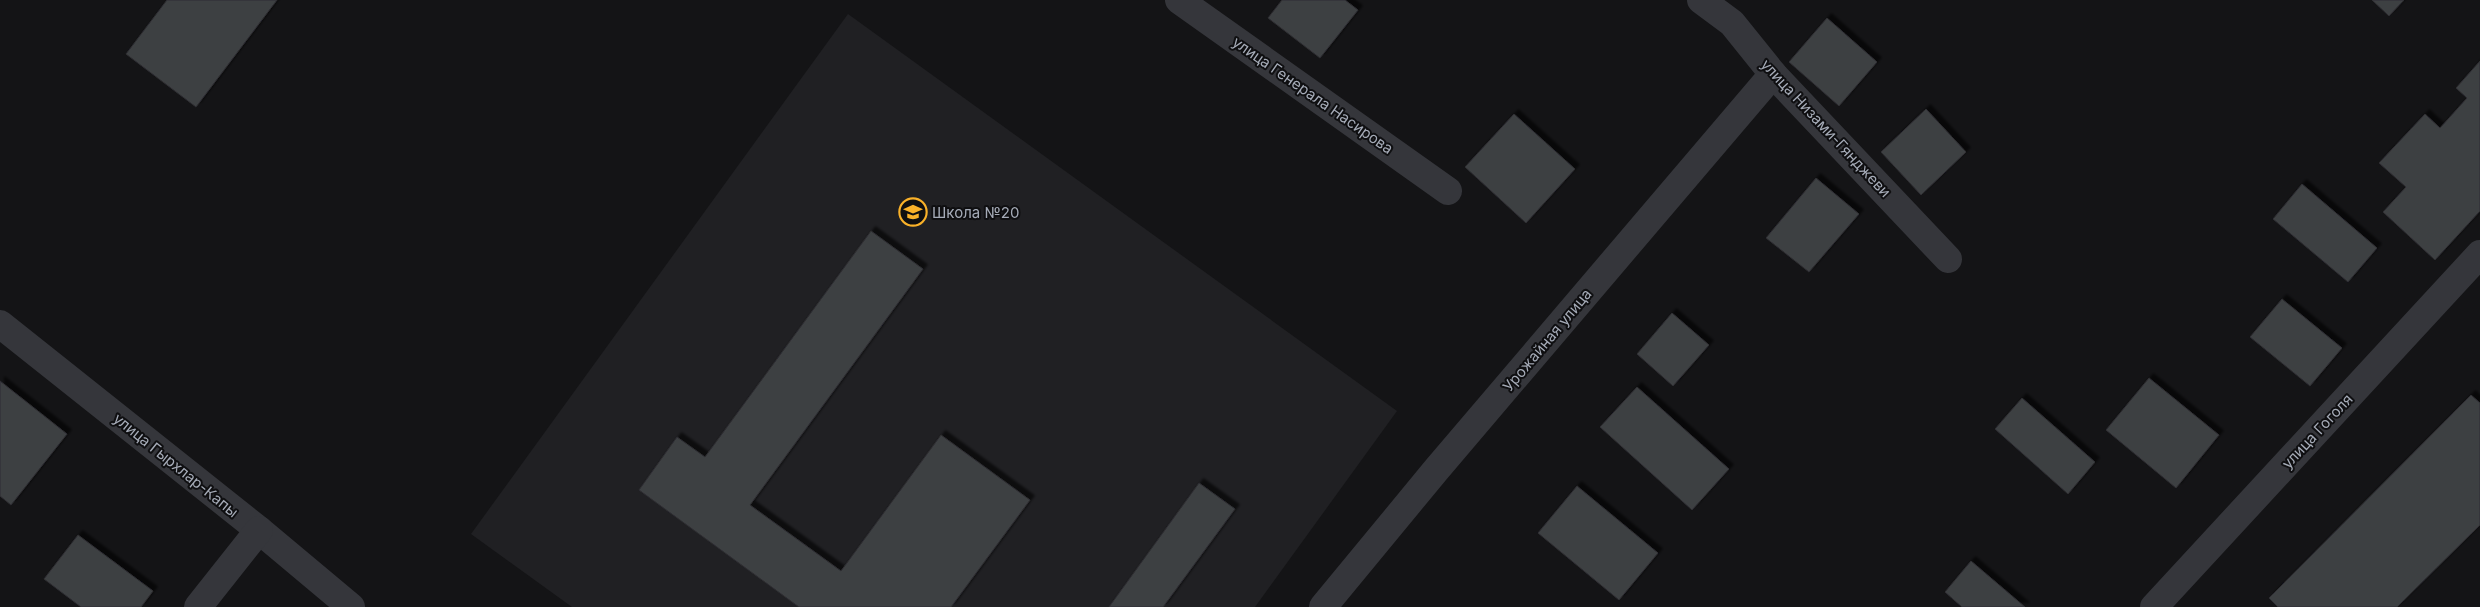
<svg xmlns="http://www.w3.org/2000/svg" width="2480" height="607" font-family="Inter,sans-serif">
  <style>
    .built { fill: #202023 }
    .building { fill: #3e3f43; stroke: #2e2e32; filter: url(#shadow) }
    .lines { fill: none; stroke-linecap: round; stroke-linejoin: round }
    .minor { stroke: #35363b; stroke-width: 28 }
    .labels { text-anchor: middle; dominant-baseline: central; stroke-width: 4; stroke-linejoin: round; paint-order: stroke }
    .street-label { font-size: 15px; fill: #a5abb7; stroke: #0f0f11 }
    .poi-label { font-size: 15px; fill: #a5abb7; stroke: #0f0f11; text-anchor: start }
  </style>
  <defs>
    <filter id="shadow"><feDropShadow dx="4.5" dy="-4.5" stdDeviation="1" flood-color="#0009"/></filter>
  </defs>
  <rect width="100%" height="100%" fill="#141416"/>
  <!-- built -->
  <polygon class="built" points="848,14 1397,411 1255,607 572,607 471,534"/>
  <!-- building -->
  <g class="building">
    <polygon points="167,0 277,0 196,107 126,54"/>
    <polygon points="1282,0 1345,0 1358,10 1320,58 1268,18"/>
    <polygon points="2372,0 2404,0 2389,16"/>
    <polygon points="1827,18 1877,62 1839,106 1789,62"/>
    <polygon points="2480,61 2480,211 2435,260 2383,212 2406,187 2379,163 2425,114 2440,128 2467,98 2456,88"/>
    <polygon points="1926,109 1966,152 1921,195 1881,152"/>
    <polygon points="1514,114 1575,169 1526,223 1465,167"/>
    <polygon points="1816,178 1859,214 1809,272 1766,238"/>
    <polygon points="2302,184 2377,248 2348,282 2273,219"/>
    <polygon points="871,231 923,269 750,505 841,571 941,435 1030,500 951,607 799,607 639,490 677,437 705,457"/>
    <polygon points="2282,299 2342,348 2310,386 2250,337"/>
    <polygon points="1672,313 1709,345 1673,386 1637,354"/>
    <polygon points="2149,378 2219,435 2176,488 2106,430"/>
    <polygon points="0,381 67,434 11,505 0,496"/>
    <polygon points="1637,387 1729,469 1692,510 1600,427"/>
    <polygon points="2471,395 2480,403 2480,525 2397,607 2278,607 2269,598"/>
    <polygon points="2022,398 2095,462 2068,494 1995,429"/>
    <polygon points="1199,483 1235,509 1163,607 1109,607"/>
    <polygon points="1577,486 1658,553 1619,600 1538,533"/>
    <polygon points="78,535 153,591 141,607 81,607 44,579"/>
    <polygon points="1971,561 2025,607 1962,607 1945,592"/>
  </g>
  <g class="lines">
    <!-- minor -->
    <g class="minor">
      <polyline points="1179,0 1448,191"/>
      <polyline points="1701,0 1732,23 1773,74 1948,259"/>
      <polyline points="0,324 259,530 351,607"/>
      <polyline points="198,607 259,530"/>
      <polyline points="1323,607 1436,470 1773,74"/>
      <polyline points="2154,607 2480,254"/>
    </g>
  </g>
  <!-- icons -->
  <defs>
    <g id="school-ring" transform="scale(1.4375)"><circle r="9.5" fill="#0f0f11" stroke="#f9b129" stroke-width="1.5"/><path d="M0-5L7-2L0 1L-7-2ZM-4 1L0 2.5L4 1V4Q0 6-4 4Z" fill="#f9b129"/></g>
  </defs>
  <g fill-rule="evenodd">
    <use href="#school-ring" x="913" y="212"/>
  </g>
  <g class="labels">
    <!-- street labels -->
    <g class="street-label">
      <text transform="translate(1313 95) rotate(35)">улица Генерала Насирова</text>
      <text transform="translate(1826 128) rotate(47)">улица Низами-Гянджеви</text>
      <text transform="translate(1547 340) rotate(-50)">Урожайная улица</text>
      <text transform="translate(2317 431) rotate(-47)">улица Гоголя</text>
      <text transform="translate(176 465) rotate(39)">улица Гырхлар-Капы</text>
    </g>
    <!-- poi labels -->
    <g class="poi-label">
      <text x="932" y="212">Школа №20</text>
    </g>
  </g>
</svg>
